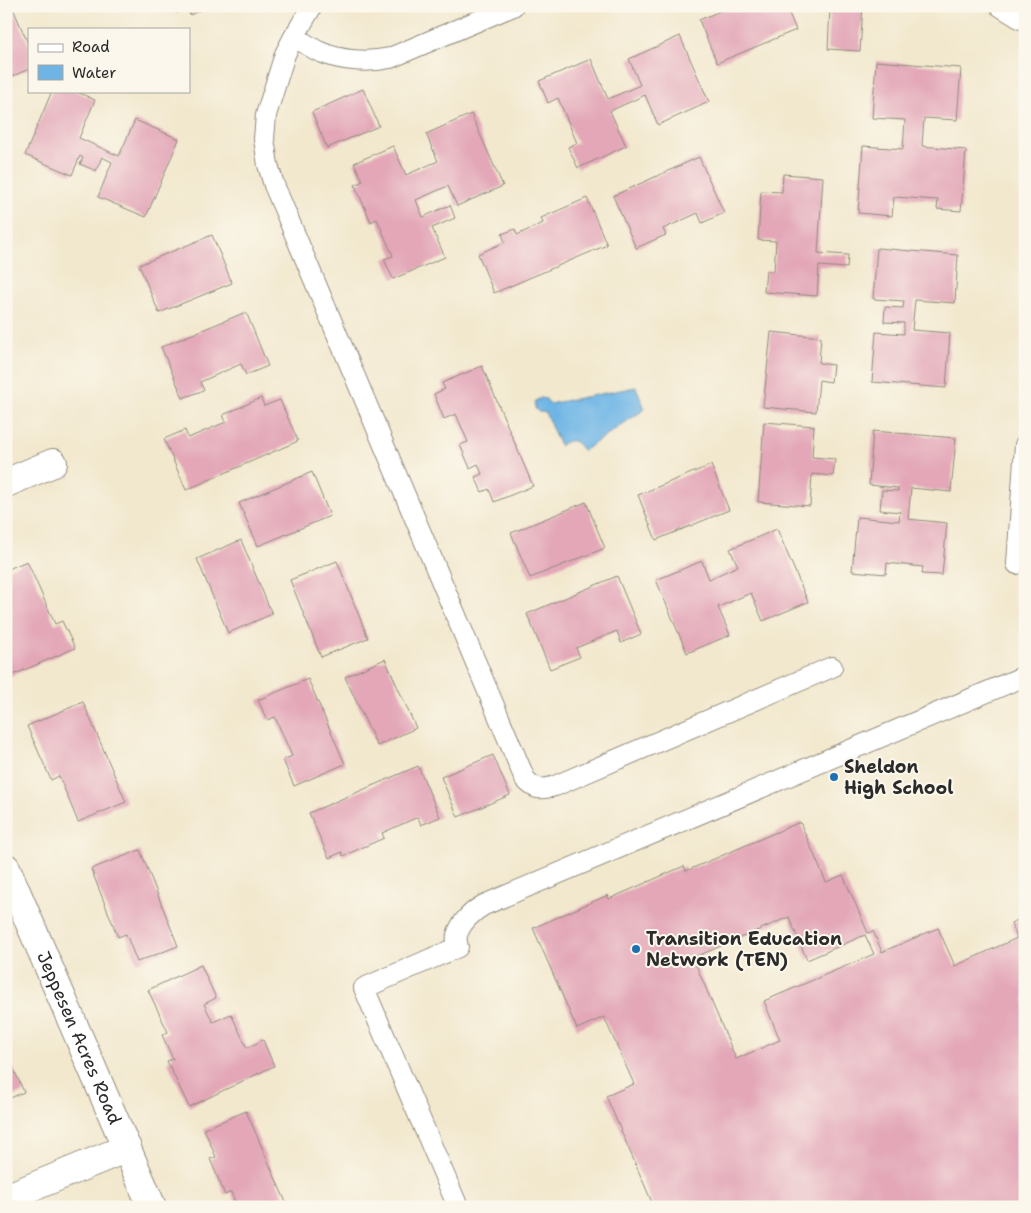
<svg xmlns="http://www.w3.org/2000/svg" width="1031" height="1213" font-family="'Shantell Sans',sans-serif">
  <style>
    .water { fill: #6eb5e5; stroke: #4c7088 }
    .building { fill: #e3a7b8; fill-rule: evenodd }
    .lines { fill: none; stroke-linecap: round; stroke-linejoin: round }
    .service-casing { stroke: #8e8a7c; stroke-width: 22 }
    .minor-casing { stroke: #8e8a7c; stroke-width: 30 }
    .service { stroke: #fff; stroke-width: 20 }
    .minor { stroke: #fff; stroke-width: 28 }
    .poi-dot { fill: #1f6fb2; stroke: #fbf7ec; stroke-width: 2 }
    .labels { text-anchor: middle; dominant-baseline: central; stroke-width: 4; stroke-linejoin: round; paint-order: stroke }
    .poi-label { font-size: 18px; font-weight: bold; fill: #2b2b2b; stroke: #fbf7ec; text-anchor: start }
    .street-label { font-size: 18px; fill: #2b2b2b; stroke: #fbf7ec }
  </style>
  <rect width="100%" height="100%" fill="#fbf7ec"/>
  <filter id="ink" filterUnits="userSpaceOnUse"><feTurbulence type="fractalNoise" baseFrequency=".02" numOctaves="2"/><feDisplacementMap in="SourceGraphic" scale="10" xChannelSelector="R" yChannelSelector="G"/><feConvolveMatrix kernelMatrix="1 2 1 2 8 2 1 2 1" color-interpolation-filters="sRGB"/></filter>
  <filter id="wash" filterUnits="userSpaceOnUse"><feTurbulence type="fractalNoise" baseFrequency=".0096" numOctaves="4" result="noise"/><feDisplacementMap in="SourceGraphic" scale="20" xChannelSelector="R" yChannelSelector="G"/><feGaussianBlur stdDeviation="1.12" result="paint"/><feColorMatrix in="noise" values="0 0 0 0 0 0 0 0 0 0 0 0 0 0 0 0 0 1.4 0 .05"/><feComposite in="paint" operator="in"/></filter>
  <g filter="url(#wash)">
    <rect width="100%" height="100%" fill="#f2e8ce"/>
    <!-- water -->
    <path class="water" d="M 636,387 L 645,409 L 583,451 C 577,440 570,437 560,446 L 545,412 C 538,414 533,409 535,401 L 541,398 L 546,399 L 549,404 Z"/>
    <g id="blocks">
      <!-- building -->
      <g class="building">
        <polygon points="6,6 12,6 29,46 29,69 6,79"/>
        <polygon points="173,6 209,6 190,15 187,8 176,13"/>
        <polygon points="732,6 786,6 796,30 717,63 699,20"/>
        <polygon points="830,6 863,6 860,51 828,49"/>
        <polygon points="680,36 709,102 658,125 645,95 610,111 626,146 578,168 568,147 577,143 558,98 548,103 539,81 591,59 608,99 640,85 629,59"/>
        <polygon points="876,61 961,68 957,120 924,118 922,146 966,150 961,211 937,209 938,200 894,197 892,216 858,213 863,146 903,149 905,120 872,118"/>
        <polygon points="363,89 379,126 327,148 312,112"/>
        <polygon points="52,91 75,91 95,100 79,138 119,156 135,120 179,139 146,217 98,197 112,162 102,157 96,171 80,164 83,158 80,156 72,175 25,155"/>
        <polygon points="471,114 503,186 457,206 448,186 416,200 423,217 450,205 455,218 432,228 445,257 393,279 384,259 393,256 377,219 371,222 355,185 363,181 354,163 393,146 406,175 438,161 426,134"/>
        <polygon points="699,157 724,213 702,223 698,213 663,229 666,235 636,248 613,196"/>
        <polygon points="783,174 823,177 818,253 848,255 847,268 819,266 817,296 764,292 766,271 774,271 776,241 758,240 761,191 782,192"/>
        <polygon points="587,198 607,245 494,293 478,254 505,242 502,234 515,229 517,235 543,223 541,218"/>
        <polygon points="212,235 232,283 159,313 139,265"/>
        <polygon points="877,248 958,255 955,303 915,300 912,330 950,333 946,388 872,382 876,332 904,334 904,323 884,322 885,307 903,308 904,301 873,299"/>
        <polygon points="246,312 268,366 246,375 241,364 200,382 204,390 183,398 161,347"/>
        <polygon points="771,332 821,337 819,363 833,365 831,382 819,380 816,412 763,407"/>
        <polygon points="482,366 533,486 494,502 489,489 482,492 475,477 482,474 478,464 470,468 460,445 468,442 456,414 444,419 434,394 445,389 442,383"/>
        <polygon points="261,398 264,406 280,400 298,441 186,490 164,439 185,430 188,438 226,422 223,415"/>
        <polygon points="764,422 814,426 812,457 835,459 833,476 812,474 810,506 758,502"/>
        <polygon points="873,431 956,438 951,492 911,488 908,519 947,523 942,575 922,574 923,567 887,563 886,574 852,571 857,517 899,521 900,512 880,510 882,490 898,491 898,488 869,485"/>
        <polygon points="711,465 729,510 656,540 638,495"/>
        <polygon points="312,472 330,516 258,546 239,503"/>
        <polygon points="586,502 605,548 530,578 511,533"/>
        <polygon points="777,529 808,602 763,621 751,593 718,607 730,635 687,653 656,580 702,561 709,579 738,566 730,549"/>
        <polygon points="241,540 272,614 228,633 197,559"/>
        <polygon points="27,561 55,624 62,621 75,648 6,678 6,570"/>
        <polygon points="337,561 368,638 321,657 290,580"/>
        <polygon points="617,576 641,634 621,643 617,631 576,648 580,657 550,669 527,614"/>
        <polygon points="385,659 416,728 377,746 345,677"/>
        <polygon points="308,679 345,764 294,786 283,760 292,756 275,717 267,720 258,700"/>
        <polygon points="83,702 126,802 78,822 59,776 51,780 27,726"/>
        <polygon points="493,755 510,795 458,817 441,777"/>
        <polygon points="418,766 440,817 421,825 418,817 382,833 384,838 343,856 342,852 329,858 309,813"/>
        <path d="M 800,822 L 826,882 L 843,875 L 868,933 L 873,931 L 882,952 L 938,928 L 955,966 L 1017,938 L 1011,923 L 1025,917 L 1025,1207 L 654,1207 L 606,1096 L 634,1084 L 604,1017 L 577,1029 L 533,928 L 608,895 L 609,899 L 684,866 L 686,871 ZM 789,917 L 807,960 L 865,935 L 874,954 L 764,1001 L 780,1040 L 736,1059 L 693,958 Z"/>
        <polygon points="140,850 178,946 137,962 126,934 118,937 91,869"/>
        <polygon points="201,965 216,998 204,1004 213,1022 231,1014 247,1048 263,1040 274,1066 189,1107 167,1061 173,1059 162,1035 168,1032 148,990"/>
        <polygon points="6,1052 24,1092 6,1100"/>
        <polygon points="246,1111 288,1207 237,1207 231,1192 225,1195 210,1159 216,1157 204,1129"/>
      </g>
    </g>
  </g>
  <g filter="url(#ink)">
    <use href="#blocks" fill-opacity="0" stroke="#8e8a7c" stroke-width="1"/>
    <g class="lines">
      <!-- service casing -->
      <g class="service-casing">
        <g id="service">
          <path d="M 312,6 L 294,37 L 285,54 L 266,115 L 264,139 L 268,165 L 274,185 L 525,779 C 535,790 541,790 555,786 L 832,667"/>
          <polyline points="1000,6 1021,19 1025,20"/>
          <path d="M 294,37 C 302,41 310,47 318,51 C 340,61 367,63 390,58 L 513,6"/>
          <polyline points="1017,564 1025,445"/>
          <path d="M 458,1207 L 364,988 L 458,947 C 457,943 456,939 457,935 C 461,922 473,911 484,905 L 1025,676"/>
        </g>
      </g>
      <!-- minor casing -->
      <g class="minor-casing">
        <g id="minor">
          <polyline points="6,483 53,463"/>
          <path id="s1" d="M 6,868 L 152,1207"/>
          <polyline points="6,1198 127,1148"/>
        </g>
      </g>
      <!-- service -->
      <use href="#service" class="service"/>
      <!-- minor -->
      <use href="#minor" class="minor"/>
    </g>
  </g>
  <!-- markers -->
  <g class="poi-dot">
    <circle cx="834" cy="777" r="5"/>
    <circle cx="636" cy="949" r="5"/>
  </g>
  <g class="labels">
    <!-- poi labels -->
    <g class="poi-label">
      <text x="844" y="767">Sheldon<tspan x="844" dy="21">High School</tspan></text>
      <text x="646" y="939">Transition Education<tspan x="646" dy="21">Network (TEN)</tspan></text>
    </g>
    <!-- street labels -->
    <g class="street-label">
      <text stroke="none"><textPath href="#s1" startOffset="185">Jeppesen Acres Road</textPath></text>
    </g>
  </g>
  <!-- margin -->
  <rect width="1031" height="1213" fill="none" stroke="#fbf7ec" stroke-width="25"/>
  <!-- legend -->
  <rect x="28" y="28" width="162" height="65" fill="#fbf7ec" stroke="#a8a59f"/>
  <rect x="38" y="44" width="25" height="8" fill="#ffffff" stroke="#a8a59f"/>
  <text x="72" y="52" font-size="15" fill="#2b2b2b">Road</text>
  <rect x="38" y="65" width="25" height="15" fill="#6eb5e5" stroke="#a8a59f"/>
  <text x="72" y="78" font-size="15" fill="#2b2b2b">Water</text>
</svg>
